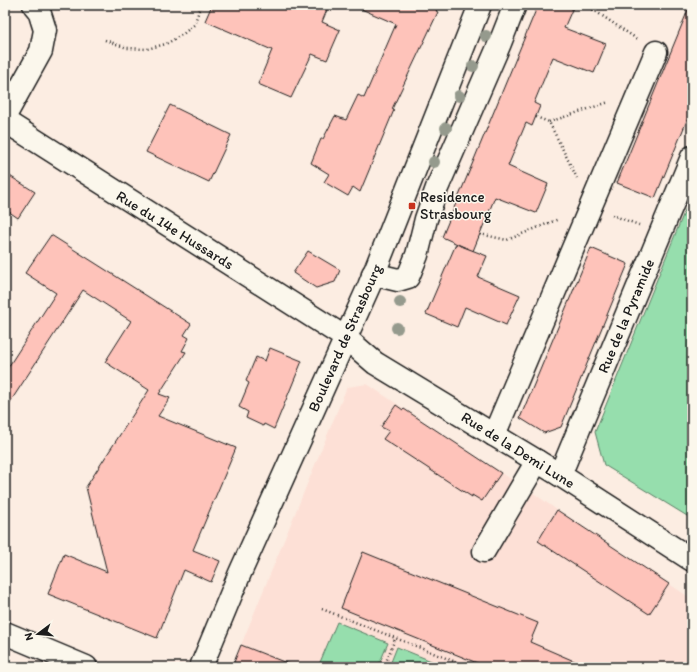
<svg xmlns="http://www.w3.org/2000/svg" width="697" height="672" font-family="Itim,sans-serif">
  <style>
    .built { fill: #fde0d6 }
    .green { fill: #96dead; stroke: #597d64 }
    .building { fill: #fec3ba; stroke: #1c1c1c }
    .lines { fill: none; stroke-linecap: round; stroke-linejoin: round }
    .minor-casing { stroke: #1c1c1c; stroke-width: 25 }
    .major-casing { stroke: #1c1c1c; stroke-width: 25 }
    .path { stroke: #1c1c1c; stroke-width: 2.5; stroke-dasharray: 1 3; stroke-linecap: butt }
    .minor { stroke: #fbf7ec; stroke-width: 22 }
    .major { stroke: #fbf7ec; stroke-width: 22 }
    .tree { fill: #959a8d }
    .poi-dot { fill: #c8321e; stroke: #fbf7ec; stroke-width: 1.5 }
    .labels { text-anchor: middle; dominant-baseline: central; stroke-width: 3; stroke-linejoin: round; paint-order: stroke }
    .poi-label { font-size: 15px; fill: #1c1c1c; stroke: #fbf7ec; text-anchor: start }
    .street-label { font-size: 15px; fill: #1c1c1c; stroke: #fbf7ec }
  </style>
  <rect width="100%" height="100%" fill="#fcede2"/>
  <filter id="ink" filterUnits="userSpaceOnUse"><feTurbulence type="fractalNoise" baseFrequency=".025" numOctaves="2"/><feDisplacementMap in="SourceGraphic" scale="8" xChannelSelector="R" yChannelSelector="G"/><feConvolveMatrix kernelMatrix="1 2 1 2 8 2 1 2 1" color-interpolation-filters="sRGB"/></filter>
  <g filter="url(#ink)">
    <!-- built -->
    <polygon class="built" points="367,384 501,473 522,485 557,510 692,599 692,667 232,667 347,387"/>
    <!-- green -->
    <g class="green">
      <polygon points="692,193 692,519 604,465 595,432"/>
      <polygon points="337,622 388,643 378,667 318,667"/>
      <polygon points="397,647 446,667 389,667"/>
    </g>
    <!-- building -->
    <g class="building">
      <polygon points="212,5 329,5 322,22 340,30 327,60 312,54 291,98 258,84 272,50 205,21"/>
      <polygon points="352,5 439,5 436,11 438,12 392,109 394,110 360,192 353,187 348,196 324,182 329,174 311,163 321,139 323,139 335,116 346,120 358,95 364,98 396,24"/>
      <polygon points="538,5 574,5 564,28 606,44 594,73 553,57 534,103 540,106 532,126 526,123 508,166 548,184 536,213 495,197 473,251 442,237"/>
      <polygon points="690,5 692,5 692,108 655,198 617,183"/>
      <polygon points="170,105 231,135 209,182 146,152"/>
      <polygon points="5,173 35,192 18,218 5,209"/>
      <polygon points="51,235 191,324 184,335 189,338 182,351 186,352 159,394 170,398 158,416 236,448 193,550 220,561 211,582 184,570 157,638 48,594 64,554 107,572 86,487 149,390 105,362 131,321 83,290 5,410 5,372 56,293 25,273"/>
      <polygon points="456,244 487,256 478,277 520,295 506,325 465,307 457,327 426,314"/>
      <polygon points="591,248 628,264 561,427 544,433 520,418"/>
      <polygon points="308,251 340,270 335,282 316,288 293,273"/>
      <polygon points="270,348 302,361 274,429 264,424 263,426 246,418 248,412 239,407 249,383 246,381 256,357 265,361"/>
      <polygon points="396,405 403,410 404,409 501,473 482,501 472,495 472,497 383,439 389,431 381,427"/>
      <polygon points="557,510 669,584 649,614 538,541"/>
      <polygon points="363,552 538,623 530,642 588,667 487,667 341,608"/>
      <polygon points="241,645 294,666 294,667 232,667"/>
    </g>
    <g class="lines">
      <!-- minor casing -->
      <g class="minor-casing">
        <g id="minor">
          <polyline points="5,116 41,51 45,30 39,11 34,5"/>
          <polyline points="5,121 346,338 375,363 560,475 692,560"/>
          <polyline points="373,274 398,280 408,277 417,255 426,219 437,188 500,43 515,5"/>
          <polyline points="494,435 656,52"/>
          <polyline points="560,475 692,157"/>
          <polyline points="484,551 537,461"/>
          <polyline points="5,633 86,667"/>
        </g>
      </g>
      <!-- major casing -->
      <g class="major-casing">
        <polyline id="major" points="201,667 240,573 369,286 480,5"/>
      </g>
      <!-- path -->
      <g class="path">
        <polyline points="586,5 637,39"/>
        <polyline points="105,40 127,48 147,49 166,44 183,34 194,25 201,5"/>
        <polyline points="536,117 549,122 577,178"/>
        <polyline points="549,122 609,102"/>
        <polyline points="612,215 639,225"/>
        <polyline points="480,234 507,240 559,219"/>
        <polyline points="322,609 456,662 454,667"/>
        <polyline points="384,667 395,639"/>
      </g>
      <!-- minor -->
      <use href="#minor" class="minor"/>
      <!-- major -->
      <use href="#major" class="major"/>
    </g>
    <!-- trees -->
    <g class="tree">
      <circle cx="486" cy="36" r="6"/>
      <circle cx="473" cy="66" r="6"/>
      <circle cx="459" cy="96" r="6"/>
      <circle cx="446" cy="128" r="6"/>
      <circle cx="434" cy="162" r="6"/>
      <circle cx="400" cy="302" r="6"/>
      <circle cx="397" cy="328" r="6"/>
    </g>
  </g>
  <!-- markers -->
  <rect class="poi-dot" x="408" y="202" width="8" height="8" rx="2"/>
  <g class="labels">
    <!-- poi labels -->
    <g class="poi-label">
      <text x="420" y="197">Residence<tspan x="420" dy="17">Strasbourg</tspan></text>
    </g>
    <!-- street labels -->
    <g class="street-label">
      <text transform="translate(175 230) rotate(32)">Rue du 14e Hussards</text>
      <text transform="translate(626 316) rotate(-67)">Rue de la Pyramide</text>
      <text transform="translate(345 338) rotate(-66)">Boulevard de Strasbourg</text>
      <text transform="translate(518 450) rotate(32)">Rue de la Demi Lune</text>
    </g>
  </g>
  <!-- margin -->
  <rect width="697" height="672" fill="none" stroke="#fbf7ec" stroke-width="20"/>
  <rect x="10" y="10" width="677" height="652" fill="none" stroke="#1c1c1c" stroke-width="1.5" filter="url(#ink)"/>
  <!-- north arrow -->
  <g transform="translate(38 634) rotate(254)" stroke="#fbf7ec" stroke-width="3" paint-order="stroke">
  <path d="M0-3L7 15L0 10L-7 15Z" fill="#1c1c1c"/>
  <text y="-6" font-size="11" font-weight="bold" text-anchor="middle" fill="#1c1c1c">N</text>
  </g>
</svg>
